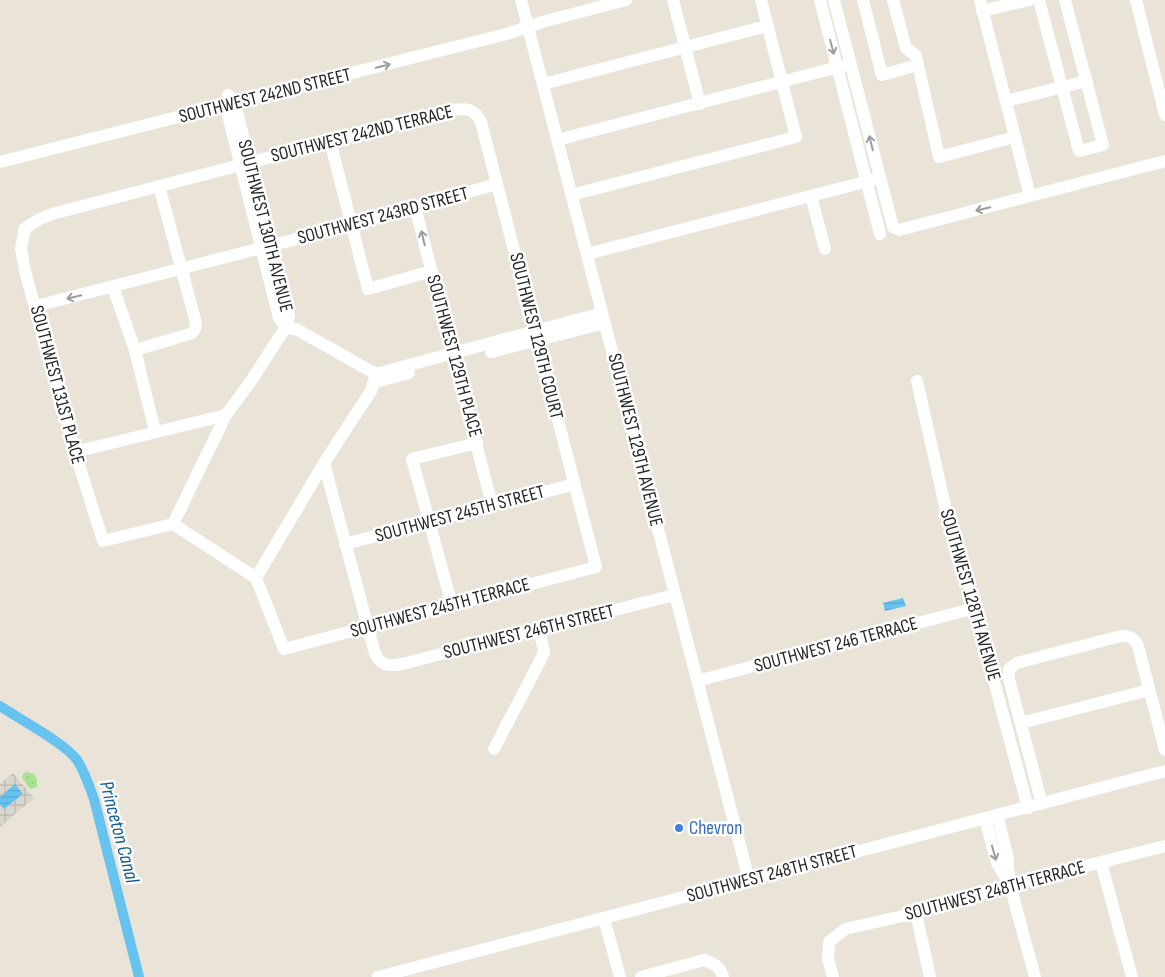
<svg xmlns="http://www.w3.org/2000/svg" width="1165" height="977" font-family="'Sofia Sans Condensed',sans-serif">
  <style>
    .grass { fill: url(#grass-dots) }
    .plaza { fill: url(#plaza-grid) }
    .water { fill: url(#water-rules) }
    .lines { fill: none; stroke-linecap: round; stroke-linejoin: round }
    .canal { stroke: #66c3f0; stroke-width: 10 }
    .minor { stroke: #fff; stroke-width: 12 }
    .oneway { stroke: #9d9d9d }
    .shop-dot { fill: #3f7fe0; stroke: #fff; stroke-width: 2 }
    .labels { text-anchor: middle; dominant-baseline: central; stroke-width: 5; stroke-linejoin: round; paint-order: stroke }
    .street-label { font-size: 19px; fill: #262626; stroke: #fff }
    .shop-label { font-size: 19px; fill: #366cbe; stroke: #fff; text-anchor: start }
    .water-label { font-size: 20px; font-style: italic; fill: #0b5e96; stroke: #fff }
  </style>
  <defs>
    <pattern id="grass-dots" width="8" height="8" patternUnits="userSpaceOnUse" patternTransform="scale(1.25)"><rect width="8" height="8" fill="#a8e391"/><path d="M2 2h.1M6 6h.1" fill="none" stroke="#90c37d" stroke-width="1.8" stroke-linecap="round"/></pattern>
    <pattern id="plaza-grid" width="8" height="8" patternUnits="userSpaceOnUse" patternTransform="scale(1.25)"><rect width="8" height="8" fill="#dad6ce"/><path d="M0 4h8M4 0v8" fill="none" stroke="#bbb8b1"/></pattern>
    <pattern id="water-rules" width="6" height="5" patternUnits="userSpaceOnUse" patternTransform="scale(1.25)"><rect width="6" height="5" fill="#66c3f0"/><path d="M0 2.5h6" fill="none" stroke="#58a7ce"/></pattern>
  </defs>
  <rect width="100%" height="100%" fill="#eae3d7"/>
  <!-- grass -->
  <polygon class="grass" points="26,772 34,774 37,779 37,787 30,789 22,778 23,774"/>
  <!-- plaza -->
  <polygon class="plaza" points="13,773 34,798 0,827 0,784"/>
  <!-- water -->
  <g class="water">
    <polygon points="903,598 906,606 885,611 883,603"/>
    <polygon points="15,784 23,794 4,809 0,804 0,797"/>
  </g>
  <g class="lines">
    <!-- canal -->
    <path class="canal" d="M 0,706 C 19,719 65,743 77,760 C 85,772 89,786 94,799 L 139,977"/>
    <!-- minor -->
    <g class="minor">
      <polyline points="521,0 749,880"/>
      <polyline points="673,0 700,104"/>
      <polyline points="820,0 880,234"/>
      <polyline points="834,0 893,227 899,230 1030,196"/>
      <polyline points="863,0 882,75 918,65"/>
      <polyline points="893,0 906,48 916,56 939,157 1015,137"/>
      <polyline points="980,0 1030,196 1165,161"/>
      <polyline points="1039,0 1079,151 1103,145 1065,0"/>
      <polyline points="1136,0 1165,115"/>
      <polyline points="982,11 1029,0"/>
      <polyline points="543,84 767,26"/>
      <polyline points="227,100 226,107 279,318 286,328"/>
      <polyline points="1006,101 1087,81"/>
      <polyline points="557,140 850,64"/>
      <polyline points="330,141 368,289 432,271"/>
      <polyline points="0,162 510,33 542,22 626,0"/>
      <polyline points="571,195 796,137 761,0"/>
      <polyline points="811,196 825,249"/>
      <polyline points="415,207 492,505"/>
      <polyline points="587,254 880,178"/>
      <polyline points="113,287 135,350 155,431"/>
      <polyline points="36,306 351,225 497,184"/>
      <polyline points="286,328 296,329 376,374 602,313"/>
      <path d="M 135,350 L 190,334 C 197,330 196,326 195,319 L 159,186"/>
      <polyline points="491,352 605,323"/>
      <polyline points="917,381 948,519 967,580 1028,808"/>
      <polyline points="375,382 409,373"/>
      <polyline points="75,452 226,415"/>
      <path d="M 324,463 L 374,650 C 379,665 387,667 402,664 L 674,595"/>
      <polyline points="173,524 226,415 251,381 278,339 286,328 289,316 235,104 228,95"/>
      <polyline points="345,544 575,484"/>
      <path d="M 256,578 L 173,524 L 103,541 L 75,452 L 25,271 L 21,249 L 25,228 L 40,219 L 52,214 L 452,110 C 466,108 474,108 481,122 L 596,567 L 284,649 L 256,578 L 324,463 L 371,391 L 376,374"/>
      <polyline points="452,605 412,459 477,443"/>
      <polyline points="697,681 975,608"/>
      <polyline points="1021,723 1149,690"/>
      <polyline points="494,749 542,657 544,651 539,629"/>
      <path d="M 1042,804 L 1009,679 L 1009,669 L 1017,663 L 1121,636 C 1129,635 1135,639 1138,646 L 1165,750"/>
      <polyline points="997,815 1007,854 1010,885 1035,977"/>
      <polyline points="985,819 997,863 1007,880"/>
      <polyline points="1101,862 1132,977"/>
      <polyline points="916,913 930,977"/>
      <polyline points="604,918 620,977"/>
      <polyline points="378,977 1165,771"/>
      <path d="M 641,977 L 704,960 C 715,964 720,966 723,977"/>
      <polyline points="833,977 828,959 829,942 845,929 916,913 1010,885 1165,846"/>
    </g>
  </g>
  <!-- one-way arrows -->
  <defs><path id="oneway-shaft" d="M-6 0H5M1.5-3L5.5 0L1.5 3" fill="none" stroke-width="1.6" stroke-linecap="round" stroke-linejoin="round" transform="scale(1.25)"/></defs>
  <g class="oneway">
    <use href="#oneway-shaft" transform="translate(832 47) rotate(75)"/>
    <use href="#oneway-shaft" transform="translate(383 66) rotate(-14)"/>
    <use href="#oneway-shaft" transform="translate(871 143) rotate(-104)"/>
    <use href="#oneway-shaft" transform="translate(983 209) rotate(166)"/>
    <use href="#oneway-shaft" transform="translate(423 238) rotate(-104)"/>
    <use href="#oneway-shaft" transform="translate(74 297) rotate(166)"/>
    <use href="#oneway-shaft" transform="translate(994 853) rotate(74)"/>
  </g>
  <!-- markers -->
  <circle class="shop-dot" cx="679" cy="828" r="5"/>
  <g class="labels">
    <!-- street labels -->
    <g class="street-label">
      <text transform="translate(265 96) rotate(-14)">SOUTHWEST 242ND STREET</text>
      <text transform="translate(362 134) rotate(-14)">SOUTHWEST 242ND TERRACE</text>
      <text transform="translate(383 216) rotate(-15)">SOUTHWEST 243RD STREET</text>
      <text transform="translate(265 226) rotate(76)">SOUTHWEST 130TH AVENUE</text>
      <text transform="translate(536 336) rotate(76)">SOUTHWEST 129TH COURT</text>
      <text transform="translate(454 356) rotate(75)">SOUTHWEST 129TH PLACE</text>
      <text transform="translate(57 385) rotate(75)">SOUTHWEST 131ST PLACE</text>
      <text transform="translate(635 440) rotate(76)">SOUTHWEST 129TH AVENUE</text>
      <text transform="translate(460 514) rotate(-15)">SOUTHWEST 245TH STREET</text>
      <text transform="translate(970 595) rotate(74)">SOUTHWEST 128TH AVENUE</text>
      <text transform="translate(440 608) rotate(-15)">SOUTHWEST 245TH TERRACE</text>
      <text transform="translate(529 632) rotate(-14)">SOUTHWEST 246TH STREET</text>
      <text transform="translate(836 645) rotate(-15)">SOUTHWEST 246 TERRACE</text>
      <text transform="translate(772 874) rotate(-15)">SOUTHWEST 248TH STREET</text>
      <text transform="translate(995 891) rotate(-15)">SOUTHWEST 248TH TERRACE</text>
    </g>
    <!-- shop labels -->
    <g class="shop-label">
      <text x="689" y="828">Chevron</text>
    </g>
    <!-- water labels -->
    <g class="water-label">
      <text transform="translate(119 832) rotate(75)">Princeton Canal</text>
    </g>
  </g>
</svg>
